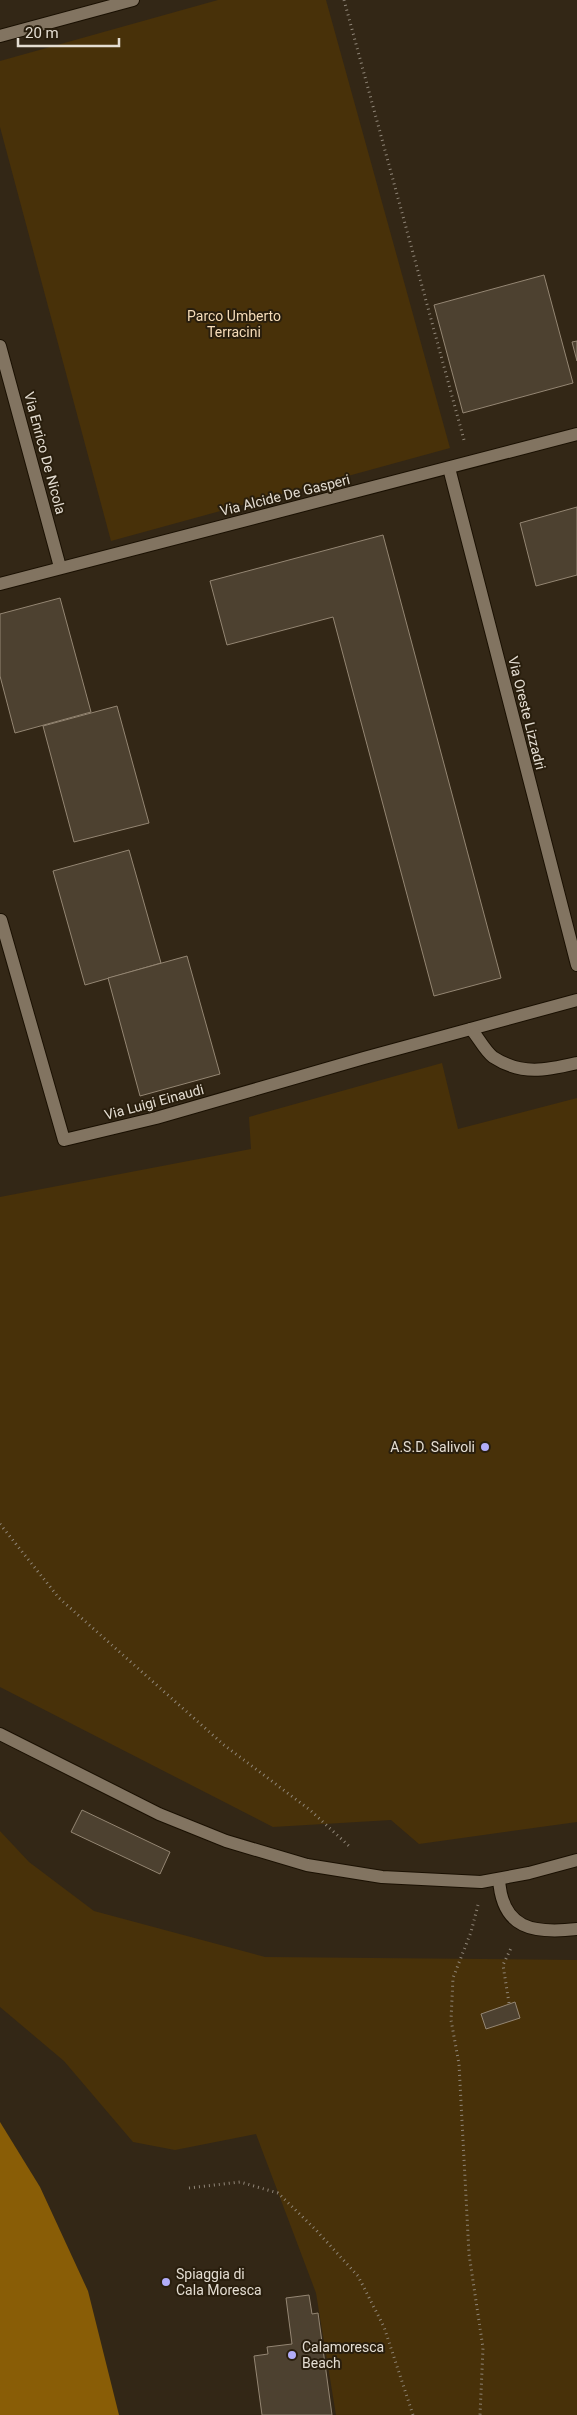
<svg xmlns="http://www.w3.org/2000/svg" width="577" height="2415" font-family="Roboto,sans-serif">
  <style>
    .green { fill: #483109 }
    .water { fill: #895d06 }
    .building { fill: #4d4130; stroke: #948673 }
    .lines { fill: none; stroke-linecap: round; stroke-linejoin: round }
    .minor-casing { stroke: #1a1002; stroke-width: 14 }
    .path { stroke: #908678; stroke-width: 3; stroke-dasharray: 1 4; stroke-linecap: butt }
    .minor { stroke: #827461; stroke-width: 12 }
    .poi-dot { fill: #b2adf9; stroke: #291e0d; stroke-width: 2 }
    .labels { text-anchor: middle; dominant-baseline: central; stroke-width: 4; stroke-linejoin: round; paint-order: stroke }
    .park-label { font-size: 14px; fill: #f5dcb9; stroke: #291e0d }
    .street-label { font-size: 14px; fill: #e4ddd2; stroke: #291e0d }
    .poi-label { font-size: 14px; fill: #e4ddd2; stroke: #291e0d; text-anchor: start }
  </style>
  <rect width="100%" height="100%" fill="#332716"/>
  <!-- green -->
  <g class="green">
    <polygon points="218,0 326,0 450,448 111,541 0,127 0,61"/>
    <polygon points="442,1063 458,1129 577,1098 577,1822 419,1844 391,1820 273,1827 0,1687 0,1197 251,1149 249,1117"/>
    <polygon points="0,1831 29,1862 94,1911 265,1957 577,1960 577,2415 336,2415 316,2293 256,2134 175,2150 133,2142 64,2061 0,2007"/>
  </g>
  <!-- water -->
  <polygon class="water" points="0,2122 40,2187 88,2291 119,2415 0,2415"/>
  <!-- building -->
  <g class="building">
    <polygon points="544,275 573,383 463,413 434,305"/>
    <polygon points="577,341 577,361 572,342"/>
    <polygon points="577,507 577,575 536,586 520,523"/>
    <polygon points="383,535 501,978 434,996 333,617 227,645 210,581"/>
    <polygon points="60,598 91,712 15,733 0,676 0,614"/>
    <polygon points="117,706 149,823 74,842 43,726"/>
    <polygon points="129,850 161,963 85,985 53,871"/>
    <polygon points="187,956 220,1074 140,1096 108,978"/>
    <polygon points="82,1810 170,1852 160,1874 71,1832"/>
    <polygon points="515,2002 520,2018 486,2029 481,2014"/>
    <polygon points="309,2295 312,2314 318,2313 332,2415 262,2415 254,2356 268,2354 267,2347 292,2344 286,2298"/>
  </g>
  <g class="lines">
    <!-- minor casing -->
    <g class="minor-casing">
      <g id="minor">
        <polyline points="0,36 133,0"/>
        <polyline points="0,346 60,567"/>
        <polyline points="449,468 577,965"/>
        <polyline points="0,584 577,434"/>
        <polyline points="1,920 64,1140 156,1118 364,1058 577,1000"/>
        <path d="M 471,1029 C 478,1037 485,1051 493,1057 C 522,1076 547,1070 577,1063"/>
        <polyline points="0,1734 159,1814 226,1841 307,1865 382,1877 481,1882 529,1873 577,1860"/>
        <path d="M 499,1879 C 502,1929 533,1934 577,1929"/>
      </g>
    </g>
    <!-- path -->
    <g class="path">
      <polyline points="344,0 464,440"/>
      <polyline points="0,1524 59,1598 224,1745 310,1810 349,1846"/>
      <polyline points="478,1905 471,1932 453,1978 451,2020 459,2064 469,2254 483,2348 480,2415"/>
      <polyline points="509,2003 503,1965 512,1946"/>
      <polyline points="189,2188 240,2182 278,2193 315,2229 358,2276 384,2327 413,2415"/>
    </g>
    <!-- minor -->
    <use href="#minor" class="minor"/>
  </g>
  <!-- markers -->
  <g class="poi-dot">
    <circle cx="485" cy="1447" r="5"/>
    <circle cx="166" cy="2282" r="5"/>
    <circle cx="292" cy="2355" r="5"/>
  </g>
  <g class="labels">
    <!-- park labels -->
    <g class="park-label">
      <text x="234" y="316">Parco Umberto<tspan x="234" dy="16">Terracini</tspan></text>
    </g>
    <!-- street labels -->
    <g class="street-label">
      <text transform="translate(45 453) rotate(75)">Via Enrico De Nicola</text>
      <text transform="translate(285 495) rotate(-14)">Via Alcide De Gasperi</text>
      <text transform="translate(527 713) rotate(76)">Via Oreste Lizzadri</text>
      <text transform="translate(154 1102) rotate(-15)">Via Luigi Einaudi</text>
    </g>
    <!-- poi labels -->
    <g class="poi-label">
      <text x="475" y="1447" text-anchor="end">A.S.D. Salivoli</text>
      <text x="176" y="2274">Spiaggia di<tspan x="176" dy="16">Cala Moresca</tspan></text>
      <text x="302" y="2347">Calamoresca<tspan x="302" dy="16">Beach</tspan></text>
    </g>
  </g>
  <!-- scale -->
  <path d="M18 38v8h101v-8" fill="none" stroke="#e4ddd2" stroke-width="2.5"/>
  <text x="25" y="38" font-size="15" fill="#e4ddd2" stroke="#291e0d" stroke-width="4" paint-order="stroke">20 m</text>
</svg>
